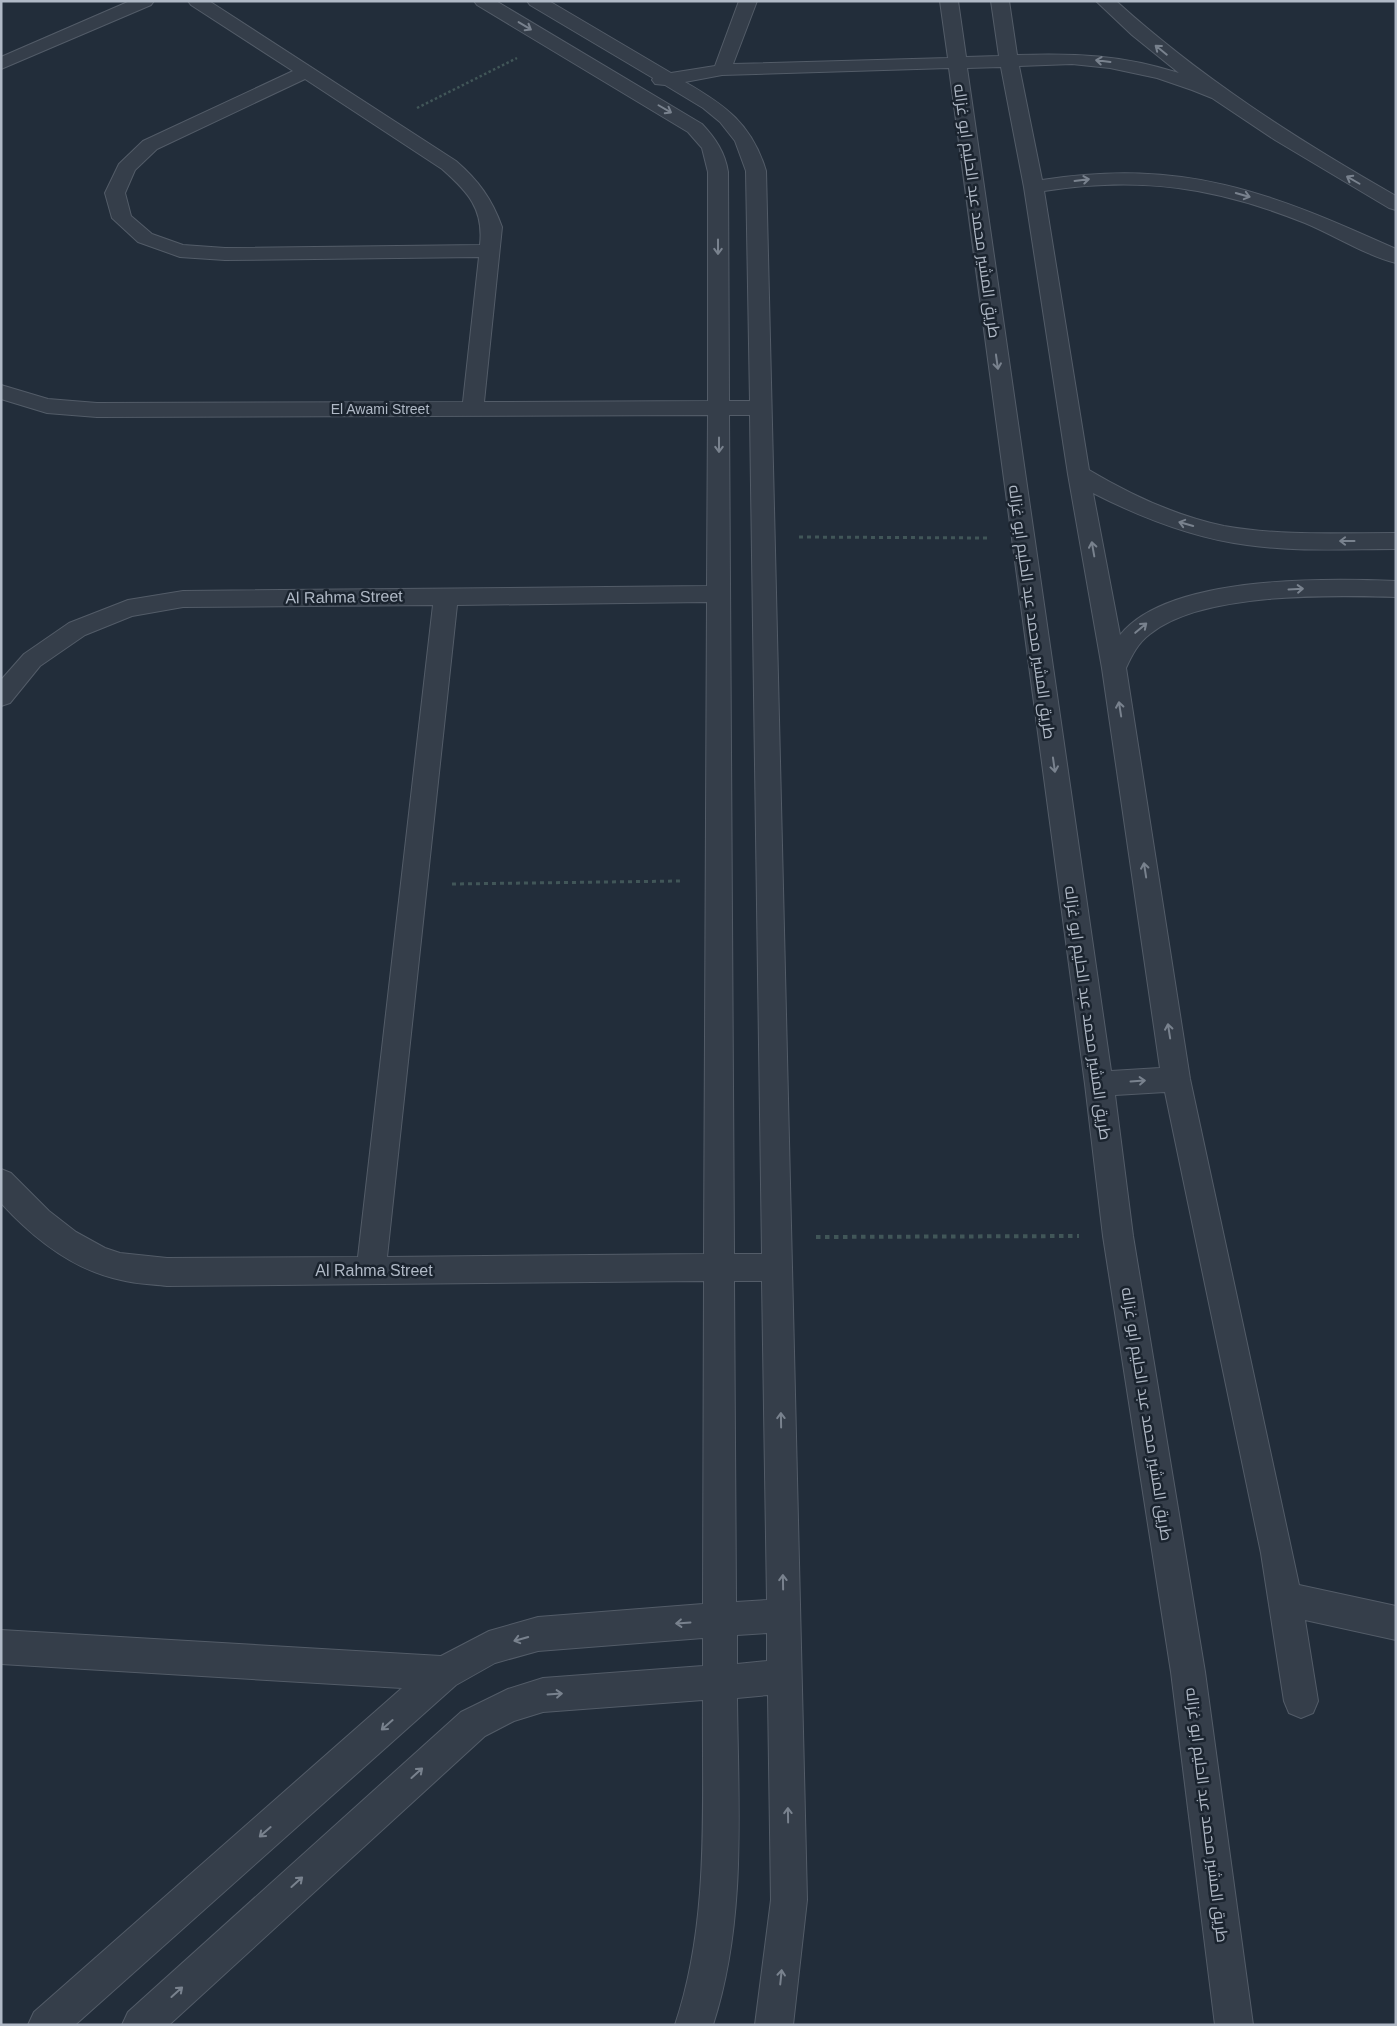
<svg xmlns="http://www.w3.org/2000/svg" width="1397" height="2026" font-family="Helvetica,Cairo,sans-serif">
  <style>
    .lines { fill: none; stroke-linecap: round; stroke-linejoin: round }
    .minor-casing { stroke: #535c68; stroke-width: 2 }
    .path-far2 { stroke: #415658; stroke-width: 2.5; stroke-dasharray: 2.5 2.5; stroke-linecap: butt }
    .path-far1 { stroke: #415658; stroke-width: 3; stroke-dasharray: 4 4; stroke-linecap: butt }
    .path { stroke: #415658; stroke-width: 4; stroke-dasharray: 4.5 4.5; stroke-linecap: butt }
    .minor { fill: #353e4a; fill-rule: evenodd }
    .oneway { stroke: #79828e }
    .labels { text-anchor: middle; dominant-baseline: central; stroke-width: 5; stroke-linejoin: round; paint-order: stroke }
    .far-street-label { font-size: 14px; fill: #b0b9c6; stroke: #1b242f }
    .street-label { font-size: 16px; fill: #b0b9c6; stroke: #1b242f }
  </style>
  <rect width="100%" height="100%" fill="#222d3a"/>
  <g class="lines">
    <!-- minor casing -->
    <g class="minor-casing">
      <g id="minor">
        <polygon points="130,1 154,1 151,5 1,69 1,57"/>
        <path d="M 188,1 L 209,1 L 456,161 C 478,180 492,199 502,227 L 484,402 L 708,401 L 708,172 L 702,148 L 688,132 L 477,5 L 474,1 L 496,1 L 702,124 C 715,138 725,152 728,172 L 729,401 L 750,401 L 746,171 L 735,141 L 720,122 L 703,108 L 665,85 L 655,84 L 652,80 L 653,78 L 530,5 L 527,1 L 549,1 L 671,73 L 715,66 L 739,1 L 757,1 L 733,64 L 948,58 L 940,1 L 958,1 L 966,57 L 999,56 L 991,1 L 1009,1 L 1017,55 C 1076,53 1122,55 1179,73 L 1132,35 L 1096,1 L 1116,1 C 1201,78 1296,139 1396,196 L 1396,210 L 1389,208 L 1275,140 L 1212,98 L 1192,90 L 1157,78 L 1110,68 L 1072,64 L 1019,66 L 1042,180 C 1183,158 1270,192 1396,249 L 1396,263 C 1367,256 1334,235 1305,223 C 1215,187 1140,176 1044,191 L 1089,470 C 1131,495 1176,516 1224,526 C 1280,536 1338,533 1396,533 L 1396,549 C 1347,549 1296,552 1247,545 C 1193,538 1142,518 1093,493 L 1120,635 C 1168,575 1325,578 1396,581 L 1396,597 C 1332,595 1201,592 1150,634 C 1138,643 1132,655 1126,668 L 1190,1079 L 1299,1585 L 1396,1606 L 1396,1640 L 1305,1620 L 1318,1701 L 1313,1713 L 1301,1718 L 1289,1713 L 1284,1701 L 1261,1553 L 1165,1092 L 1115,1095 L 1133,1236 L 1205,1672 L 1253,2025 L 1215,2025 L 1171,1672 L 1103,1236 L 1085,1084 L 949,68 L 722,75 L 685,82 C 725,105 752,124 766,171 L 807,1900 L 793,2025 L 755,2025 L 771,1900 L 768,1695 L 737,1698 C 738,1806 747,1920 713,2025 L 675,2025 C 710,1921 702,1808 703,1700 L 543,1712 L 514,1721 L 485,1736 L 169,2025 L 122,2025 L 128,2012 L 461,1712 L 508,1689 L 543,1678 L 703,1666 L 703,1638 L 538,1651 L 495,1663 L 456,1685 L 75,2025 L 28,2025 L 34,2012 L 402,1688 L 1,1664 L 1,1630 L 441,1656 L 489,1631 L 538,1617 L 703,1604 L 704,1281 L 167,1286 C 152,1284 136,1284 121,1280 C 73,1270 34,1239 1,1203 L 1,1169 L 11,1173 L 49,1211 L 76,1232 L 105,1248 L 120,1253 L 167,1258 L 358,1257 L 433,605 L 183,607 L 132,616 L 85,635 L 40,666 L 10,703 L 1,706 L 1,680 L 24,654 L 69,623 L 128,600 L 183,591 L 707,586 L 708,415 L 97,417 L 47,413 L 1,399 L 1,385 L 48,399 L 97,403 L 463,402 L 479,257 L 225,260 L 180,257 L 138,242 L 112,218 L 105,193 L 119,164 L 143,141 L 293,71 L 191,5 ZM 1001,67 L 1024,187 L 1068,474 L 1102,668 L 1160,1068 L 1111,1071 L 967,68 ZM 305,79 L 442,169 C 468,192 484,209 480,245 L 225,248 L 183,245 L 152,234 L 131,216 L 125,193 L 135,170 L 157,149 ZM 729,415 L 750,415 L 762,1254 L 734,1254 ZM 707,602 L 704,1254 L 387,1257 L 457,605 ZM 734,1281 L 762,1281 L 767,1600 L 736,1602 ZM 767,1633 L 767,1661 L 737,1664 L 737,1635 Z"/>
      </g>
    </g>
    <!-- path-far2 -->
    <polyline class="path-far2" points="417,108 517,58"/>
    <!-- path-far1 -->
    <g class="path-far1">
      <polyline points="799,537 988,538"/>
      <polyline points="452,884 681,881"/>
    </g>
    <!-- path -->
    <polyline class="path" points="816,1237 1079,1236"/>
    <!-- minor -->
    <use href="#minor" class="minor"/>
  </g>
  <!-- one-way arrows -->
  <defs><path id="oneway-shaft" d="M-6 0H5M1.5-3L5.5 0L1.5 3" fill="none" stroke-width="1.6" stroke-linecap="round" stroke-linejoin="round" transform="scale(1.25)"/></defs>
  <g class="oneway">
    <use href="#oneway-shaft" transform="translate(525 26) rotate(31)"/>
    <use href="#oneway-shaft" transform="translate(1161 50) rotate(-141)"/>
    <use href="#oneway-shaft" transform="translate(1103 61) rotate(-173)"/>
    <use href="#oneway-shaft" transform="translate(665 109) rotate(30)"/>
    <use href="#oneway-shaft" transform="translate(1082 180) rotate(-7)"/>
    <use href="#oneway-shaft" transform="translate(1353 180) rotate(-150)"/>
    <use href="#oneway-shaft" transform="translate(1243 195) rotate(16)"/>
    <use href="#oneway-shaft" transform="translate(718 247) rotate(90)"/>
    <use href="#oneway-shaft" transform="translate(997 362) rotate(82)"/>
    <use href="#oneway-shaft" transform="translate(719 445) rotate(90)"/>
    <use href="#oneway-shaft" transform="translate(1186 524) rotate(-164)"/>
    <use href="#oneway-shaft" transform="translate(1347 541) rotate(-180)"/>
    <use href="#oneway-shaft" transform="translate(1093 549) rotate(-100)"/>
    <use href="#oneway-shaft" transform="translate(1296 589) rotate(-3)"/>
    <use href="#oneway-shaft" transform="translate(1141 628) rotate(-40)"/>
    <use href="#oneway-shaft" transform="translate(1120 709) rotate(-99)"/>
    <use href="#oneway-shaft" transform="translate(1054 765) rotate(82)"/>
    <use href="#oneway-shaft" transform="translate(1145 870) rotate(-99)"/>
    <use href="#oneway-shaft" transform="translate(1169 1031) rotate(-99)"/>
    <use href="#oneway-shaft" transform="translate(1138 1081) rotate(-4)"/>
    <use href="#oneway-shaft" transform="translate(781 1420) rotate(-91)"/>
    <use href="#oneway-shaft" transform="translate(783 1582) rotate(-91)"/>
    <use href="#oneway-shaft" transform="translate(683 1623) rotate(176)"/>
    <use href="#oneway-shaft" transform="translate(521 1639) rotate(164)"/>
    <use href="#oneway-shaft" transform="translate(555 1694) rotate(-4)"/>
    <use href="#oneway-shaft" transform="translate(387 1725) rotate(139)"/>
    <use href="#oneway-shaft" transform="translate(417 1773) rotate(-42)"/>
    <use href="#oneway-shaft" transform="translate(788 1815) rotate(-91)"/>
    <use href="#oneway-shaft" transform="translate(265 1832) rotate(139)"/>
    <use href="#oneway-shaft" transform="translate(297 1882) rotate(-42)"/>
    <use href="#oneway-shaft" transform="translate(781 1977) rotate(-84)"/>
    <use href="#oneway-shaft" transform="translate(177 1992) rotate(-42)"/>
  </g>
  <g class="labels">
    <!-- far-street labels -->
    <g class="far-street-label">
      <text x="380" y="409">El Awami Street</text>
    </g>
    <!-- street labels -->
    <g class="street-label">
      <text transform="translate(977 211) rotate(82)">طريق المشير محمد عبد الحليم ابو غزاله</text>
      <text transform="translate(344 597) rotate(-1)">Al Rahma Street</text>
      <text transform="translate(1032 612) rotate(82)">طريق المشير محمد عبد الحليم ابو غزاله</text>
      <text transform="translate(1088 1013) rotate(82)">طريق المشير محمد عبد الحليم ابو غزاله</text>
      <text x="374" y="1270">Al Rahma Street</text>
      <text transform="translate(1147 1414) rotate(81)">طريق المشير محمد عبد الحليم ابو غزاله</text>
      <text transform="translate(1207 1815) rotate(83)">طريق المشير محمد عبد الحليم ابو غزاله</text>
    </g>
  </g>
  <!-- border -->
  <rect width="1397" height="2026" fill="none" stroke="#b0b9c6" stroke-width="5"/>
</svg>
